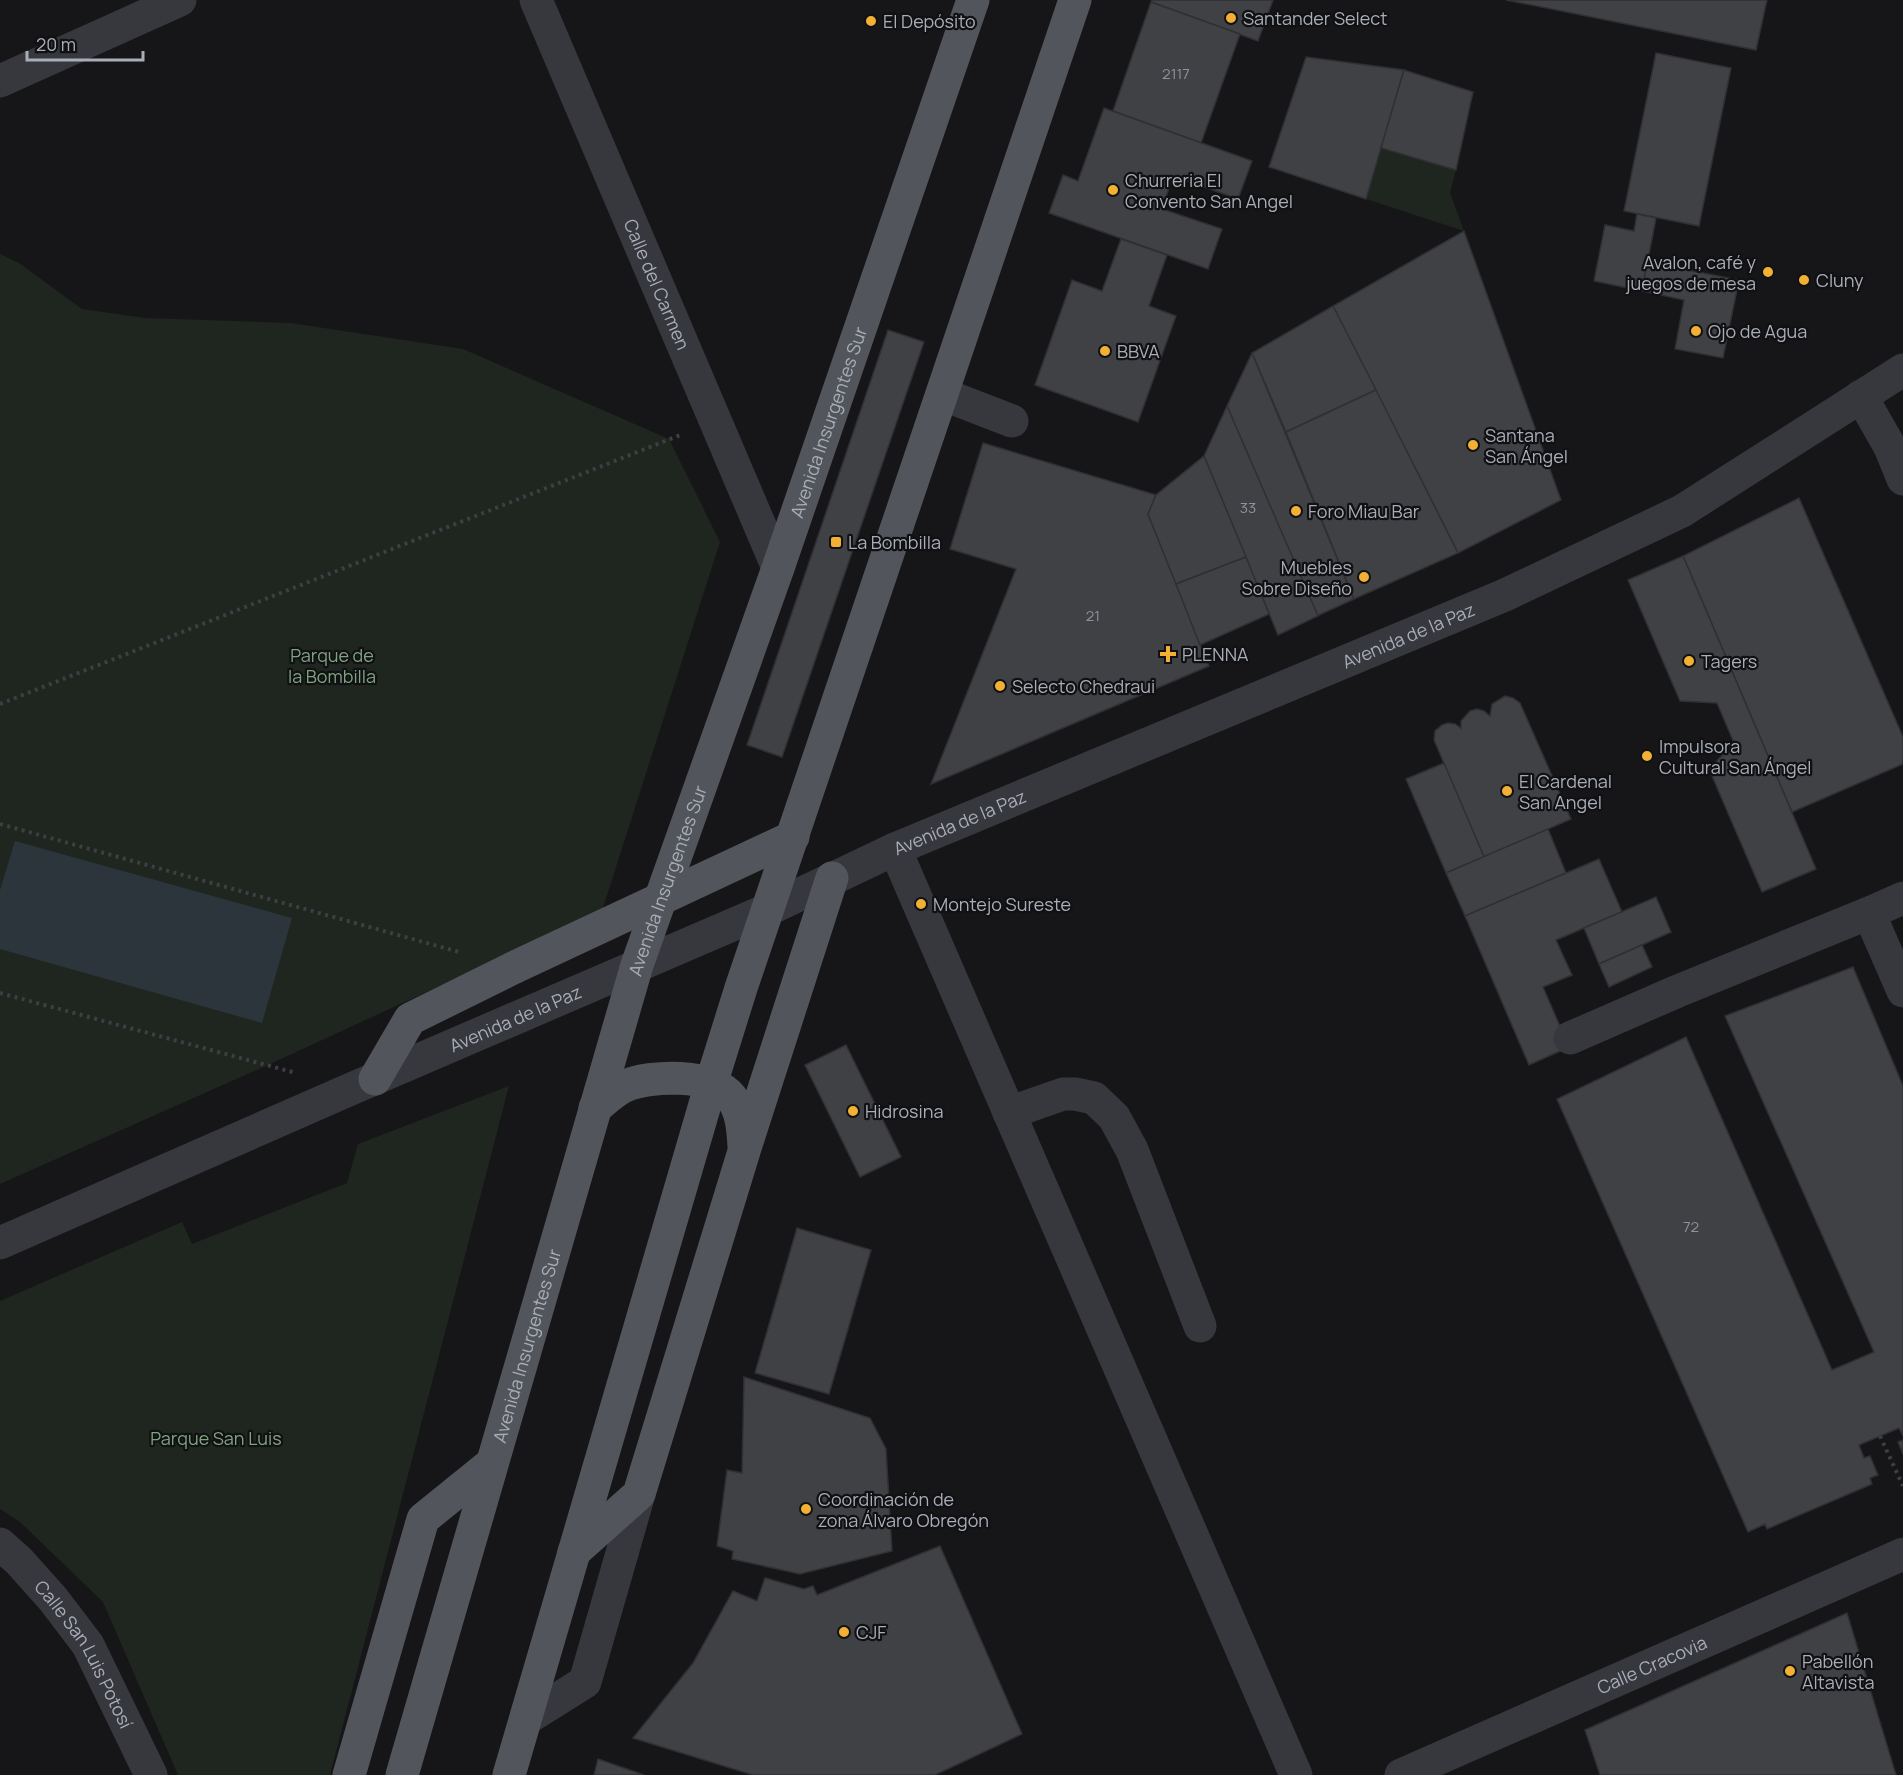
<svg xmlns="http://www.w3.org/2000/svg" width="1903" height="1775" font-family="Manrope,sans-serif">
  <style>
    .green { fill: #1e261f }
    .water { fill: #2c353c }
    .building { fill: #404145; stroke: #303034; stroke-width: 1.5 }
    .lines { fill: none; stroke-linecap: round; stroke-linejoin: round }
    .path { stroke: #3d3f44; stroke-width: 4; stroke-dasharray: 3 4.5; stroke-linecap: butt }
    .minor { stroke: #37383d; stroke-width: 33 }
    .major { stroke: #53555c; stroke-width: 33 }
    .poi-dot { fill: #f2b134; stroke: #111113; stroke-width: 2 }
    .labels { text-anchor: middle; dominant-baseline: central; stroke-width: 4.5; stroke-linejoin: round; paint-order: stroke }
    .number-label { font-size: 15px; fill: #8e929b }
    .poi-label { font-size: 18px; fill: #a8adb8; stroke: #111113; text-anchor: start }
    .street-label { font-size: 18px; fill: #a8adb8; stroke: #111113 }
    .park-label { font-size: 18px; fill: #7fa381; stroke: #111113 }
  </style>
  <rect width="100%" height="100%" fill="#161618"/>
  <!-- green -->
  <g class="green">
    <polygon points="1381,148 1456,170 1450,193 1464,231 1366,199"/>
    <polygon points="0,254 19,263 82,309 145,318 291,323 463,349 669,439 720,542 602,911 268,1065 0,1184"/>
    <polygon points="509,1086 330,1775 178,1775 103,1602 20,1522 0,1509 0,1301 182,1222 192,1244 347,1183 358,1144"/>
  </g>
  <!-- water -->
  <polygon class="water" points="15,841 292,918 262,1023 0,949 0,890"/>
  <!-- building -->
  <g class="building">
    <polygon points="1152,0 1273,0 1258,41 1151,2"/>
    <polygon points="1506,0 1767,0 1756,50"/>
    <polygon points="1151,2 1240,34 1201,143 1113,111"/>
    <polygon points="1656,53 1731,68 1699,226 1624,211"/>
    <polygon points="1306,57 1404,70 1366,199 1269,167"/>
    <polygon points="1404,70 1473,92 1456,170 1381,148"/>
    <polygon points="1104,108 1252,161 1238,199 1173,176 1162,209 1222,229 1208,269 1049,213 1063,175 1078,181"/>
    <polygon points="1637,214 1656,218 1642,291 1594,281 1605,225 1634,231"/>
    <polygon points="1464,231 1561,500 1458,553 1333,306"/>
    <polygon points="1121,239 1167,255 1149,306 1176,316 1138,422 1035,385 1072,280 1102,291"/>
    <polygon points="1647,262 1739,280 1723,358 1675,349 1684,300 1642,291"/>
    <polygon points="1333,306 1376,390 1286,432 1252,353"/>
    <polygon points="888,330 924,342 782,757 747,745"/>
    <polygon points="1252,353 1354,599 1317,616 1227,406"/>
    <polygon points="1376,390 1458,553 1354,599 1286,432"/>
    <polygon points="1227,406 1318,616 1278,635 1204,456"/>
    <polygon points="983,443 1156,495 1148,514 1209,666 931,784 1016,569 950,549"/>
    <polygon points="1204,456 1246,557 1176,584 1148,514 1156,495"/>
    <polygon points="1799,498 1903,737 1903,764 1792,812 1683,556"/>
    <polygon points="1683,556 1816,869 1762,892 1709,769 1734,743 1717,703 1680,701 1628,580"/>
    <polygon points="1246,557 1269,614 1200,645 1176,584"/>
    <polygon points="1505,696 1513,698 1520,703 1571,819 1484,857 1434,740 1435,731 1442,725 1448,723 1455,724 1461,728 1461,721 1470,711 1477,709 1484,711 1490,716 1492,704"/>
    <polygon points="1444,763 1484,857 1446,873 1406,779"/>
    <polygon points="1548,829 1566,873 1465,916 1446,873"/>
    <polygon points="1599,859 1622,912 1556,940 1572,975 1543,987 1569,1047 1529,1065 1465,916"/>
    <polygon points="1656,897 1671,932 1599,964 1584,928"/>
    <polygon points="1642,945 1652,967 1609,987 1599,964"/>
    <polygon points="1853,967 1903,1086 1903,1436 1899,1428 1859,1445 1864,1458 1870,1456 1878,1475 1870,1478 1872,1484 1767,1529 1765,1524 1748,1532 1557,1099 1686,1037 1832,1370 1874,1352 1725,1016"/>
    <polygon points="846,1045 901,1157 860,1177 805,1065"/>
    <polygon points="797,1228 871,1250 829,1394 755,1373"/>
    <polygon points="744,1377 870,1418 886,1449 892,1551 800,1574 732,1559 733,1551 717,1546 727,1470 742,1473"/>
    <polygon points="1903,1440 1903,1454 1898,1442"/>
    <polygon points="940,1546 1022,1734 935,1775 753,1775 633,1738 693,1663 733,1591 757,1601 765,1578 804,1589 813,1586 817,1595"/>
    <polygon points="1847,1613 1896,1775 1600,1775 1585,1730"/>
    <polygon points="598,1759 644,1775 594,1775"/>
  </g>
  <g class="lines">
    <!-- path -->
    <g class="path">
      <polyline points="0,704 683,434"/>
      <polyline points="0,824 459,952"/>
      <polyline points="0,993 296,1073"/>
      <polyline points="1880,1436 1903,1486"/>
    </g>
    <!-- minor -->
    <g class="minor">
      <path id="s1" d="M 536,0 L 778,568"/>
      <polyline points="0,81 180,0"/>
      <polyline points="942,394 1012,421"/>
      <polyline points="1861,396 1890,447 1903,479"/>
      <polyline points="895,849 1296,1775"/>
      <polyline points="1903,898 1869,913 1903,991"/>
      <polyline points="1570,1038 1678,991 1869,913"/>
      <polyline points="1009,1113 1063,1094 1075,1094 1094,1098 1114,1117 1132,1150 1200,1326"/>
      <path id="s2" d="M 0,1243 L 351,1089 L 767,910 L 895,849 L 1505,595 L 1682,511 L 1903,370"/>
      <path id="s3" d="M 0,1544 L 19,1561 L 53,1599 L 88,1645 L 151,1775"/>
      <polyline points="526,1719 585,1682 639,1494"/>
      <path id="s4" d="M 1401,1775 L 1903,1554"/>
    </g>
    <!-- major -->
    <g class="major">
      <polyline points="375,1079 410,1019 513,968 793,837"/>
      <path d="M 595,1108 C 604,1101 614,1091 625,1086 C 651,1075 712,1073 731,1097 C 742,1111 743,1130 744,1146"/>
      <polyline points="574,1552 639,1494 745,1148 832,878"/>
      <polyline points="349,1775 423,1519 491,1464"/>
      <path id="s5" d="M 402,1775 L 637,965 L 778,568 L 973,0"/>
      <polyline points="509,1775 711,1084 741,988 1075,0"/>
    </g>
  </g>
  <!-- markers -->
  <g class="poi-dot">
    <circle cx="1231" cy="18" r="6"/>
    <circle cx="871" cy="21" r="6"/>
    <circle cx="1113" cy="190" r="6"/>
    <circle cx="1768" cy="272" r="6"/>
    <circle cx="1804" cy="280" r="6"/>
    <circle cx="1696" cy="331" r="6"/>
    <circle cx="1105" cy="351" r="6"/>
    <circle cx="1473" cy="445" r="6"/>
    <circle cx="1296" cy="511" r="6"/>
    <rect x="830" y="536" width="12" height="12" rx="3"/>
    <circle cx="1364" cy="577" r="6"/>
    <path d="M1165 645h6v6h6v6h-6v6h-6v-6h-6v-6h6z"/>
    <circle cx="1689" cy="661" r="6"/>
    <circle cx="1000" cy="686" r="6"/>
    <circle cx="1647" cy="756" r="6"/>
    <circle cx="1507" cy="791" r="6"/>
    <circle cx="921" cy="904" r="6"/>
    <circle cx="853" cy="1111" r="6"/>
    <circle cx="806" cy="1509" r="6"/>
    <circle cx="844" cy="1632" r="6"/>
    <circle cx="1790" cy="1671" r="6"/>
  </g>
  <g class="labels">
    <!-- number labels -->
    <g class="number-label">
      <text x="1176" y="73">2117</text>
      <text x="1248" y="507">33</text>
      <text x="1093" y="615">21</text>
      <text x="1691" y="1226">72</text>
    </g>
    <!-- poi labels -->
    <g class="poi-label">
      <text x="1243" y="18">Santander Select</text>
      <text x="883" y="21">El Depósito</text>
      <text x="1125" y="180">Churreria El<tspan x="1125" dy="21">Convento San Angel</tspan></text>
      <text x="1756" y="262" text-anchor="end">Avalon, café y<tspan x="1756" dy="21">juegos de mesa</tspan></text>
      <text x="1816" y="280">Cluny</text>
      <text x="1708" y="331">Ojo de Agua</text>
      <text x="1117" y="351">BBVA</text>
      <text x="1485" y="435">Santana<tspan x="1485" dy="21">San Ángel</tspan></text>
      <text x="1308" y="511">Foro Miau Bar</text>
      <text x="848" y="542">La Bombilla</text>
      <text x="1352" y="567" text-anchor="end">Muebles<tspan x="1352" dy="21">Sobre Diseño</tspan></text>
      <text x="1182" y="654">PLENNA</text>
      <text x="1701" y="661">Tagers</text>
      <text x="1012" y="686">Selecto Chedraui</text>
      <text x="1659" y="746">Impulsora<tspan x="1659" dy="21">Cultural San Ángel</tspan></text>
      <text x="1519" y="781">El Cardenal<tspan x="1519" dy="21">San Angel</tspan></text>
      <text x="933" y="904">Montejo Sureste</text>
      <text x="865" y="1111">Hidrosina</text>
      <text x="818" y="1499">Coordinación de<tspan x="818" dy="21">zona Álvaro Obregón</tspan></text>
      <text x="856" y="1632">CJF</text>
      <text x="1802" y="1661">Pabellón<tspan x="1802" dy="21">Altavista</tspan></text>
    </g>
    <!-- street labels -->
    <g class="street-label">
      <text stroke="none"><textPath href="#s1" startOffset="309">Calle del Carmen</textPath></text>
      <text stroke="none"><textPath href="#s5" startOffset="1419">Avenida Insurgentes Sur</textPath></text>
      <text stroke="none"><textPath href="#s2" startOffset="1534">Avenida de la Paz</textPath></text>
      <text stroke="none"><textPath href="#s2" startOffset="1048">Avenida de la Paz</textPath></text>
      <text stroke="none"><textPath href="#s5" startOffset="933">Avenida Insurgentes Sur</textPath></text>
      <text stroke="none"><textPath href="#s2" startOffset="562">Avenida de la Paz</textPath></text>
      <text stroke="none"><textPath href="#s5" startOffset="447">Avenida Insurgentes Sur</textPath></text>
      <text stroke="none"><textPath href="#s3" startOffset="140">Calle San Luis Potosí</textPath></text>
      <text stroke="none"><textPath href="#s4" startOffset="274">Calle Cracovia</textPath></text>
    </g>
    <!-- park labels -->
    <g class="park-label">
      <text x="332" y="655">Parque de<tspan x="332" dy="21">la Bombilla</tspan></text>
      <text x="216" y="1438">Parque San Luis</text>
    </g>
  </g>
  <!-- scale -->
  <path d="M27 51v9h116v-9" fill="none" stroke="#a8adb8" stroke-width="3"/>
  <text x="36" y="51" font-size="18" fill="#a8adb8" stroke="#111113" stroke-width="4.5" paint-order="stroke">20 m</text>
</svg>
